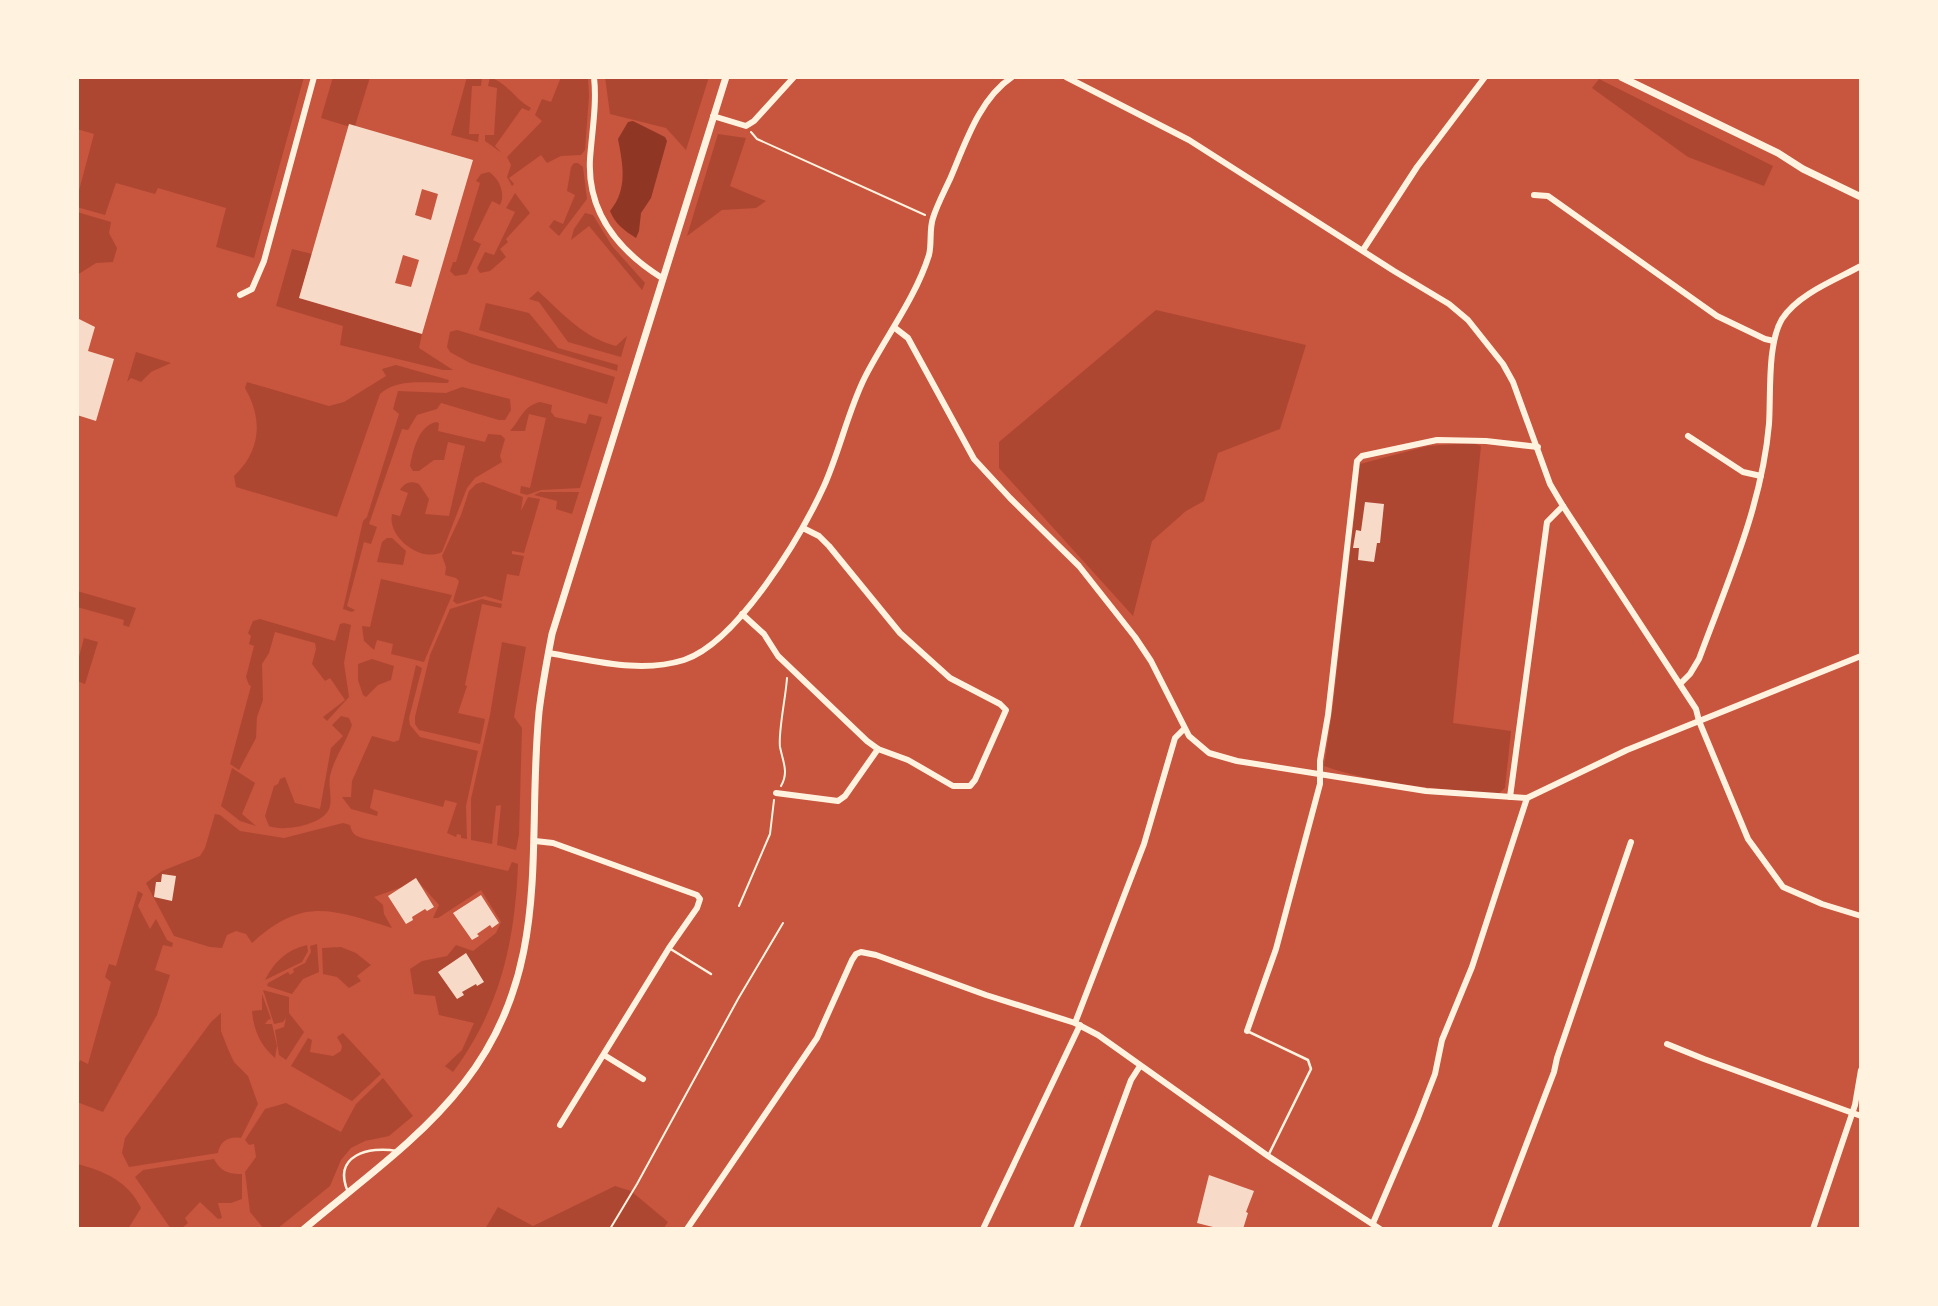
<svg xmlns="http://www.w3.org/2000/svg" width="1938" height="1306" font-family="'Times New Roman',serif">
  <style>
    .green { fill: #ae4732 }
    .water { fill: #8f3625 }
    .building { fill: #f7dbc8; fill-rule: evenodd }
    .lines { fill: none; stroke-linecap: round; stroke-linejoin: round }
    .path { stroke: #fff3e0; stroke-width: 2 }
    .service { stroke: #fff3e0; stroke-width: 2.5 }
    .minor { stroke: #fff3e0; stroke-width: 6 }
    .tertiary { stroke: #fff3e0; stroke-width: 7 }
  </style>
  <rect width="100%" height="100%" fill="#c8553d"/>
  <!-- green -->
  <g class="green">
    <polygon points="77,77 304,77 254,258 216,247 226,208 158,188 155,194 116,183 105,215 77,207 77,198 94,134 77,129"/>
    <polygon points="333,77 370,77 355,126 347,126 321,118"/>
    <polygon points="467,77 482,77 481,86 472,86 469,134 479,134 478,142 451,135"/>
    <path d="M 490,77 C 510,85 514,99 531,108 L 529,111 L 522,108 L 495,146 L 502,153 L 485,141 L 485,135 L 494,135 L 497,88 L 488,86 Z"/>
    <polygon points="561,77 588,77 589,96 585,150 581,155 561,156 547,163 541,155 509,178 514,184 512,186 507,177 511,165 507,157 542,121 535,115 542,99 551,102"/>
    <polygon points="605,77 709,77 686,150 666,128 610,114"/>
    <polygon points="1599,79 1773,166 1764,186 1688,157 1592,88"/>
    <polygon points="718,134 746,138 730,186 766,201 756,208 722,210 687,236"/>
    <polygon points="574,163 578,163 583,167 587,199 559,236 549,227 554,220 563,224 575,195 567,191 571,167"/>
    <path d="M 489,172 C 499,178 506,194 500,205 L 492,201 L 473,240 L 481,244 L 467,274 L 455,276 L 450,271 L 453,262 L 456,262 L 480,183 L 476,181 L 481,174 Z"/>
    <polygon points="515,193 530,213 506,239 508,242 500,249 506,257 490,271 480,273 477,268 485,252 494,255 515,212 506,208"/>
    <polygon points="77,212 111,222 109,233 117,248 113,262 96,263 77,275"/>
    <polygon points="585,213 593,215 612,246 645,283 642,290 589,226 571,240 574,229"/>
    <polygon points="292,249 312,254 299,298 422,334 419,348 453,370 443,370 340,345 343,326 276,306"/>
    <path d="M 538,291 C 562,313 584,338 616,346 L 627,336 L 621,357 L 568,342 L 539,302 L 529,299 Z"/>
    <polygon points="486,303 529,313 558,348 618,365 617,371 479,330"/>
    <polygon points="1156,310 1306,345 1280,429 1218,453 1204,501 1186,511 1152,541 1133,616 999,468 999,442"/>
    <polygon points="457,330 615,377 607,404 470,363 450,352 447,347 450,332"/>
    <polygon points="136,352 171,363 151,372 141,382 131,378 127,382"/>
    <path d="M 396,365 L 449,380 L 448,383 C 426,383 397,378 380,394 L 337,517 L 236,487 L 234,476 C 261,451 263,419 245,388 L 247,382 L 329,406 L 344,402 L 386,376 L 382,369 Z"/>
    <polygon points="462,387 510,399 511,410 505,420 499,420 441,403 437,409 417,415 408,430 402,429 369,524 377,527 371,544 364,542 347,606 355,610 352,612 343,609 363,521 367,517 399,414 393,409 398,391 446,393"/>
    <path d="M 540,402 L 552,405 L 551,412 L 555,417 L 586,424 L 589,414 L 602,417 L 580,488 L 541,490 L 527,495 L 520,493 L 521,486 L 530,488 L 546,418 L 529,414 L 525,431 L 510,431 C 521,419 523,406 540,402 Z"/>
    <path d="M 436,422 L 439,423 L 438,431 L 485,442 L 488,434 L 501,435 L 505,439 L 500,456 L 502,462 L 475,478 L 467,488 L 442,552 C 421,563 387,537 392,514 L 400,516 L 408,493 L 400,490 C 404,483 411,480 419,484 L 429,499 L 425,514 L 449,516 L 465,446 L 448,442 L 444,460 L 434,460 L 419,471 L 413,471 L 410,466 C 413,451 418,426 436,422 Z"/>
    <path d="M 1473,443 L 1481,446 L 1453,723 L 1511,731 L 1505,788 L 1498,794 C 1440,789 1379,785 1324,766 L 1333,705 L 1360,464 L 1428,446 Z"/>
    <polygon points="483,482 523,497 521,511 528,497 540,499 524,553 512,551 512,554 524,556 519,576 507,574 502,601 485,596 457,604 453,601 459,581 456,578 445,575 446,567 442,556 461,515 469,491 476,484"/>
    <polygon points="540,492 579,492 572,514 556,509 557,501 534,495"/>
    <polygon points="387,538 392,538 406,551 403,565 377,562 382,542"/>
    <polygon points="381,579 452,595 424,662 391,654 393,644 377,640 374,650 364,641 362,626 370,627"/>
    <polygon points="77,591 136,608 129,627 123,625 124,620 77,607"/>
    <polygon points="482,599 502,604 501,608 482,604 465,685 467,686 458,713 485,719 480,744 419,730 415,724 415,717 430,655 450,609"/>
    <polygon points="260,619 335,641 340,624 344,623 351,625 344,663 349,697 327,721 323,717 345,700 330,678 325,681 312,664 316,649 315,643 275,632 269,653 262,664 263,700 257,717 256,738 239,770 230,764 251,686 249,685 246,677 254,646 249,644 251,636 248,633 253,621"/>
    <polygon points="84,638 98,642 85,684 77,681 77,664"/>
    <polygon points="502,642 526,647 514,717 522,728 519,835 516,850 497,845 501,805 496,806 492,844 471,840 471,799 490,715"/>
    <polygon points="372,659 394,666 391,680 378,685 366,697 363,695 358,680 358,664"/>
    <polygon points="416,665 422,668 409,718 410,725 420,737 478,751 466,806 467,839 461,838 461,835 457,834 456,837 447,833 457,803 445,800 443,807 374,789 370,808 378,812 377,816 351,809 342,797 351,797 352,781 372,736 394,742 399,740"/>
    <path d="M 341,716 L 349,718 L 352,725 C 346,743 334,758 330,776 C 328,787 333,800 329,809 C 323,825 283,832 269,826 L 265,816 L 274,786 L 278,784 L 280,779 L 285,777 L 295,803 L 320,809 L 331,748 L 343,736 L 332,725 Z"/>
    <polygon points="232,768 255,783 242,814 256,826 240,821 221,806"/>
    <path d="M 215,814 L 220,815 L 240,831 L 284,838 L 343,823 L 350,825 C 352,835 356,836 366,839 L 508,871 L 512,862 L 518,864 C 515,942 500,1009 453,1072 L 445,1066 L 462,1050 L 474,1023 L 439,1015 L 435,996 L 414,994 L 410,969 L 422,961 L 447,956 L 456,945 L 473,951 L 496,933 L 501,922 L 481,890 L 438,918 L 433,918 L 439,905 L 415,878 L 402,887 L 374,897 L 383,905 L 384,914 L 392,928 C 332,910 304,896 252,943 L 246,934 L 236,931 L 227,935 L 222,948 L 210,947 L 174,936 L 146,883 L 162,871 L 200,856 L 205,848 Z"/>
    <polygon points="138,891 143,894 138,906 150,929 156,919 167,940 173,943 172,947 163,945 155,970 170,975 157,1015 103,1112 77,1102 77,1068 80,1060 88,1064 111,982 105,977 109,964 116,966"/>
    <polygon points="317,944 319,972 303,979 292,994 267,986 268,983 288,972 290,975 294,972 293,969 305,963 311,952 310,946"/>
    <path d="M 307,945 L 308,951 L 302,962 L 265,980 C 274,962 286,950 307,945 Z"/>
    <polygon points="341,947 356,953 371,965 357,976 361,981 349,988 337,977 323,974 322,948"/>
    <polygon points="263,990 289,997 289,1013 304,1032 286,1060 279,1055 275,1030 284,1027 286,1018 283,1022 274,1024"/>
    <path d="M 262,994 L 271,1019 L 268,1020 L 265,1024 L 272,1024 L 277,1046 L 275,1058 C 260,1045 254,1031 252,1011 L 262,1010 Z"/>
    <path d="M 221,1013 L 221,1031 L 228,1049 L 234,1062 L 248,1076 L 258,1104 L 241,1138 C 229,1136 220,1141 218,1153 L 129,1167 L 122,1153 L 125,1138 L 211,1022 Z"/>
    <polygon points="343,1033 381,1074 352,1101 291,1066 308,1038 312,1040 310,1052 333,1056 341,1051 342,1046 337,1037"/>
    <polygon points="383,1078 413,1116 389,1136 365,1141 351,1148 341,1160 330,1186 277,1229 264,1229 250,1212 245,1172 256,1157 254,1144 249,1145 245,1140 265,1109 286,1103 341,1132 356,1104"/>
    <path d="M 214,1159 C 221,1172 229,1174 242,1174 L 242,1199 L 231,1203 L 218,1203 L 222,1218 L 218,1219 L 200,1202 L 185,1218 L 188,1223 L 181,1229 L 171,1229 L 135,1177 L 143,1170 Z"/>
    <path d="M 77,1164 C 104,1171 128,1181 141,1208 L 128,1229 L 77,1229 Z"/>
    <polygon points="615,1186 631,1191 668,1222 663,1229 485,1229 498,1207 533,1226"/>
  </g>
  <!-- water -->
  <path class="water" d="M 633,121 L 665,137 L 667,141 L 651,198 L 641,213 L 639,231 L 636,238 C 625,231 615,224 610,211 C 628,189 623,165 618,139 L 628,122 Z"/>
  <!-- building -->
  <g class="building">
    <path d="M 349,124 L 473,160 L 422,334 L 299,298 ZM 422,189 L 438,194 L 431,220 L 415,215 ZM 403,255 L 419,260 L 411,287 L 395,283 Z"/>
    <polygon points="77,318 95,327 88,351 114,359 96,421 77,415"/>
    <polygon points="1365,502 1384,504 1380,543 1377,543 1374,562 1358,560 1359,548 1353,548 1356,530 1361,531"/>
    <polygon points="162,874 176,876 172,901 154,897 156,882 161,882"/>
    <polygon points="416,878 434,907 427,911 425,909 412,917 413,920 406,924 388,896"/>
    <polygon points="481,895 499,923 492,928 490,925 477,934 479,936 472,940 453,913"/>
    <polygon points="466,953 484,982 477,986 476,984 462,992 464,995 457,999 438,972"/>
    <polygon points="1209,1175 1254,1191 1246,1212 1248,1213 1243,1229 1221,1229 1197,1223"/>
  </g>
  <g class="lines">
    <!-- path -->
    <g class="path">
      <polyline points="751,132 757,139 925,215"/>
      <path d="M 781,786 C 789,772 783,762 780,747 C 778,732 786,696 787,678"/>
      <polyline points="739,906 770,834 774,800"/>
      <polyline points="610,1229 637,1184 738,999 783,923"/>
    </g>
    <!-- service -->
    <g class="service">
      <polyline points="669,948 711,974"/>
      <polyline points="1247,1031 1308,1060 1311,1069 1269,1154"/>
      <path d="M 348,1192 C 332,1155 369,1146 397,1151"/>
    </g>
    <!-- minor -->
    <g class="minor">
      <path d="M 594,77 C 597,104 592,131 590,159 C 587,213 619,251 662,278"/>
      <polyline points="1066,77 1189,140 1394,271 1449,304 1468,320 1503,364 1513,382 1550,484 1563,506 1696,709 1699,721 1748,839 1783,887 1822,904 1861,916"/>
      <polyline points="713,116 746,126 754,121 794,77"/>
      <polyline points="1534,195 1548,196 1717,316 1765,339 1774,341"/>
      <polyline points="1363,250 1417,167 1485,77"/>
      <polyline points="240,295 252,289 264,261 314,77"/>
      <polyline points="895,328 908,338 974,459 1010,498 1079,566 1135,637 1151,661 1189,736 1209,753 1237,761 1426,791 1527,798 1627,750 1861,656"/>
      <polyline points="1688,436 1743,472 1761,476"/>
      <polyline points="742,614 764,634 778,656 867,741 878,749 908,760 953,786 970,786 975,780 1006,710 1000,704 950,678 900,633 829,546 819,536 803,528"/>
      <path d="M 548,653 C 593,660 639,674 684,660 C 738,642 801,536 824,486 C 840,450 848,411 865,377 C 886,336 915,299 929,255 C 932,243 929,230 933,218 C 937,205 944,192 950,179 C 965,144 979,99 1012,77"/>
      <path d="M 1681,683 L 1690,674 L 1699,659 C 1727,583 1762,506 1769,424 C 1771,395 1767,344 1782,319 C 1798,294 1835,280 1861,266"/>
      <polyline points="776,793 838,801 845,796 878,749"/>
      <polyline points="1510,797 1547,522 1563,506"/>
      <polyline points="535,841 553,843 697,895 700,899 697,908 669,948 560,1125"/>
      <polyline points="1075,1023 1144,844 1175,738 1184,729"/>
      <polyline points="1247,1031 1276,949 1320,784 1320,761 1328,715 1357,461 1362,456 1437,440 1486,441 1538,447"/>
      <polyline points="1667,1044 1704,1059 1861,1116"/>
      <polyline points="604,1055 643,1079"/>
      <polyline points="1373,1223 1418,1118 1435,1074 1442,1040 1472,967 1527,798"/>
      <polyline points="687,1229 817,1038 852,960 856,954 861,952 876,955 986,995 1075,1023 1098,1035 1268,1156 1380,1229"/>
      <polyline points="983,1229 1080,1025"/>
      <polyline points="1076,1229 1131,1080 1140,1066"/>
      <polyline points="1494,1229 1554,1072 1557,1058 1631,842"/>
      <polyline points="1813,1229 1855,1105 1861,1070"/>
    </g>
    <!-- tertiary -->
    <g class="tertiary">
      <polyline points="1621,77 1778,153 1803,169 1861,197"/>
      <path d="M 304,1229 C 358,1183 420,1140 464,1083 C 554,968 526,846 539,712 C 542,686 547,660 552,634 L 726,77"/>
    </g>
  </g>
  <!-- border -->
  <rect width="1938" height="1306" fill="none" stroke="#fff3e0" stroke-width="158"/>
</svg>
